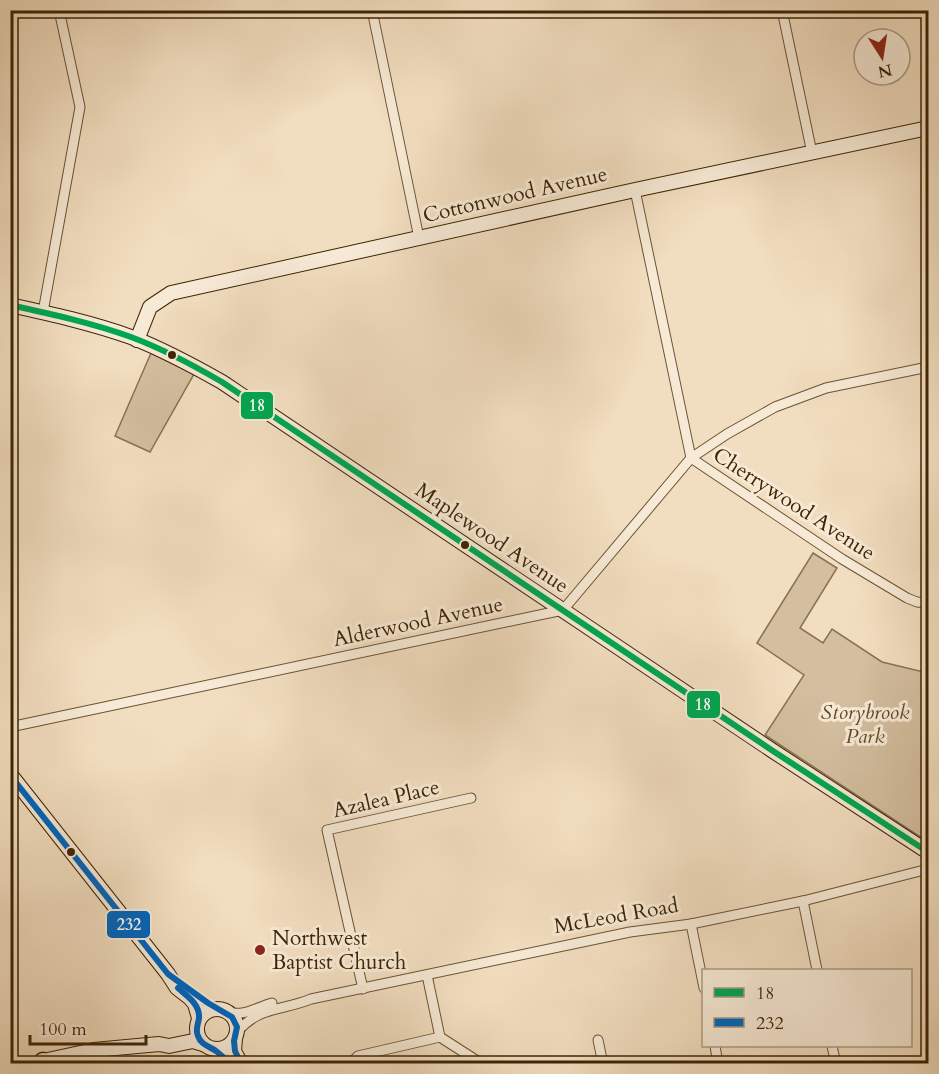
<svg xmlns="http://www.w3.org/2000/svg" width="939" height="1074" font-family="Cardo,serif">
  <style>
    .green { fill: #d3be9f; stroke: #887151; stroke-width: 1.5 }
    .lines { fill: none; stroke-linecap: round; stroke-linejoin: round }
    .street-casing { stroke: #6b5232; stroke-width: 11 }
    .secondary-casing { stroke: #3e2403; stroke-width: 16 }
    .highway-casing { stroke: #3e2403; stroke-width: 19 }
    .street { stroke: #f6e9d5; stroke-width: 9 }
    .secondary { stroke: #f6e9d5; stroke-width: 14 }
    .highway { stroke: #f1ddbf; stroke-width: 16 }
    .bus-1-casing { stroke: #f6e9d5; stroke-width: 10 }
    .bus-2-casing { stroke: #f6e9d5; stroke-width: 10 }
    .bus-1 { stroke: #00a651; stroke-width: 6 }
    .bus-2 { stroke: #0065bd; stroke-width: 6 }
    .bus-dot { fill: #3e2403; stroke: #f6e9d5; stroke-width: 2 }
    .poi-dot { fill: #8f2418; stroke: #f6e9d5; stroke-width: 2 }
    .labels { text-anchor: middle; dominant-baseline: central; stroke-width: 6; stroke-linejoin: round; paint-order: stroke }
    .street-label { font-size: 21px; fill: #3e2403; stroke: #f6e9d5 }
    .park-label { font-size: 21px; font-style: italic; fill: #634a2a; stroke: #f6e9d5 }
    .poi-label { font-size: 21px; fill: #3e2403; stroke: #f6e9d5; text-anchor: start }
    .line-badge { stroke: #f6e9d5; stroke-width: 2 }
    .badge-label { font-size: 16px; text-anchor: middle; font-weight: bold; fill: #fff }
  </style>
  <rect width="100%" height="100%" fill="#f1ddbf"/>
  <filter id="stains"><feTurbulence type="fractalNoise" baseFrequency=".00333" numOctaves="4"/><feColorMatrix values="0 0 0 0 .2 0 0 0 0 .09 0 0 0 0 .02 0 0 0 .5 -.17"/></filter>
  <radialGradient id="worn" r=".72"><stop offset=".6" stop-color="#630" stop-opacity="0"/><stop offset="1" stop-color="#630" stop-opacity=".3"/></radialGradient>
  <!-- green -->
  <g class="green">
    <polygon points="151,353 194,374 150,452 115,436"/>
    <polygon points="813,553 837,568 800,628 823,643 832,629 882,662 928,673 928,842 765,735 804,675 757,643"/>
  </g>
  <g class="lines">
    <!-- street casing -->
    <g class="street-casing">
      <g id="street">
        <polyline points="372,10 419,238"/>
        <polyline points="782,10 812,153"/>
        <polyline points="635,190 691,458 842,559 907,598 917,602 928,603"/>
        <polyline points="43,312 80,107 59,10"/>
        <polyline points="10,727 563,610 691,458 727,434 775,407 826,388 928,367"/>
        <polyline points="803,901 817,970"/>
        <polyline points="691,924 704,988"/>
        <polyline points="427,975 440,1037 482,1064"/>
        <polyline points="363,989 327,830 471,798"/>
        <path d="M 228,1012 C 244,1017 257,1007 272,1003"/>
        <path d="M 237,1032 C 259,1006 282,1011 311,999 L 630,932 L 691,924 L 803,901 L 928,869"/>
        <polyline points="598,1040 603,1064"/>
        <polyline points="715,1046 718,1064"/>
        <polyline points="832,1046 836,1064"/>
        <polyline points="350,1064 358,1056 440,1037"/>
      </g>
    </g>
    <!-- secondary casing -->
    <g class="secondary-casing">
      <g id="secondary">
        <path d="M 10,305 C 51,314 92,323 131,337 C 162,349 192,365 222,382 L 773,751 L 928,852"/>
        <polyline points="137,340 150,307 171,293 635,190 928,128"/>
        <polyline points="10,774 168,974 177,988 190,998 195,1004 199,1018"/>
        <circle cx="217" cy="1029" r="20"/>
        <polyline points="235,1038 234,1051 241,1064"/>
        <polyline points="43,1061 94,1050 159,1044 169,1046 193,1041 203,1044"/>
      </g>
    </g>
    <!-- highway casing -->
    <g class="highway-casing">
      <polyline id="highway" points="43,1061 44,1064"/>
    </g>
    <!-- street -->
    <use href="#street" class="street"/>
    <!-- secondary -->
    <use href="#secondary" class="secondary"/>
    <!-- highway -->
    <use href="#highway" class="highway"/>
    <!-- bus-1 casing -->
    <g class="bus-1-casing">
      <path id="bus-1" d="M 10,305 C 51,314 92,323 131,337 C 163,349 193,365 222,382 L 773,751 L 928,852"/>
    </g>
    <!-- bus-2 casing -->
    <g class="bus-2-casing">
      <g id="bus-2">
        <polyline points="10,775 168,974 208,1003 232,1017 237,1027 234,1041 235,1051 241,1064"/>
        <path d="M 178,988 C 187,996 200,1004 199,1018 C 198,1025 195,1030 198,1036 C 201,1045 209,1046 216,1051 C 221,1055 226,1059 230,1064"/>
      </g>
    </g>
    <!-- bus-1 -->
    <use href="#bus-1" class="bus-1"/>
    <!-- bus-2 -->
    <use href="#bus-2" class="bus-2"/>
  </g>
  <!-- markers -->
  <g class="bus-dot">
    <circle cx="172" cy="355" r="5"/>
    <circle cx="465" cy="545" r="5"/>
    <circle cx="71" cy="852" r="5"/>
  </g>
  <circle class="poi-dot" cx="260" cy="950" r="6"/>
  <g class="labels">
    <!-- street labels -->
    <g class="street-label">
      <text transform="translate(515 195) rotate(-13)">Cottonwood Avenue</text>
      <text transform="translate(794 504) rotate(33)">Cherrywood Avenue</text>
      <text transform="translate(492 538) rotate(34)">Maplewood Avenue</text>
      <text transform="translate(418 622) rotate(-12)">Alderwood Avenue</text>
      <text transform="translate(386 799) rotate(-13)">Azalea Place</text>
      <text transform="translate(616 916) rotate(-10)">McLeod Road</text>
    </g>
    <!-- park labels -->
    <g class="park-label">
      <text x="865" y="712">Storybrook<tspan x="865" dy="24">Park</tspan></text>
    </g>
    <!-- poi labels -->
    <g class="poi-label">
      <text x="272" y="938">Northwest<tspan x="272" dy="24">Baptist Church</tspan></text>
    </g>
  </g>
  <g class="line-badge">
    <rect x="240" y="391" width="34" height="29" rx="6" fill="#00a651"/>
    <rect x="686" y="690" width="35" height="29" rx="6" fill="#00a651"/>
    <rect x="106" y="910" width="45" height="29" rx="6" fill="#0065bd"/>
  </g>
  <g class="badge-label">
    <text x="257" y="411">18</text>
    <text x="703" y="710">18</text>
    <text x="129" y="930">232</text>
  </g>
  <!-- margin -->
  <rect width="939" height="1074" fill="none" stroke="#f1ddbf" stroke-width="36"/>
  <rect x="12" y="12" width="915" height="1050" fill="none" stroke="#3e2403" stroke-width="3"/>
  <rect x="18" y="18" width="903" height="1038" fill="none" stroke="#3e2403" stroke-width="1.5"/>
  <!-- legend -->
  <rect x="702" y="969" width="210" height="78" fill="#f6e9d5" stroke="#ac9a81" stroke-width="1.5"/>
  <rect x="714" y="988" width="30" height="9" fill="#00a651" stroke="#ac9a81" stroke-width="1.5"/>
  <text x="756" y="999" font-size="18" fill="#3e2403">18</text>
  <rect x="714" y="1018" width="30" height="9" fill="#0065bd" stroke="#ac9a81" stroke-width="1.5"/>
  <text x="756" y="1029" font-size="18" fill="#3e2403">232</text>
  <!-- north arrow -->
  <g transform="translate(882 57) rotate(168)"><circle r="28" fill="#f6e9d5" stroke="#ac9a81" stroke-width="1.5"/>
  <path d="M0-4.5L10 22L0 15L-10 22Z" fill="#8f2418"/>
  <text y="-9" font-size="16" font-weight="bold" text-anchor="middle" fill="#3e2403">N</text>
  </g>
  <!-- scale -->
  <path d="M30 1035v9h116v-9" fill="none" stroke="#3e2403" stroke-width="3"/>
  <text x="39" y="1035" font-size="18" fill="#3e2403" stroke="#f6e9d5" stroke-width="4.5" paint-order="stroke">100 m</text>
  <rect width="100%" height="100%" filter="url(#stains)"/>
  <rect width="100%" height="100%" fill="url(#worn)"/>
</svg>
